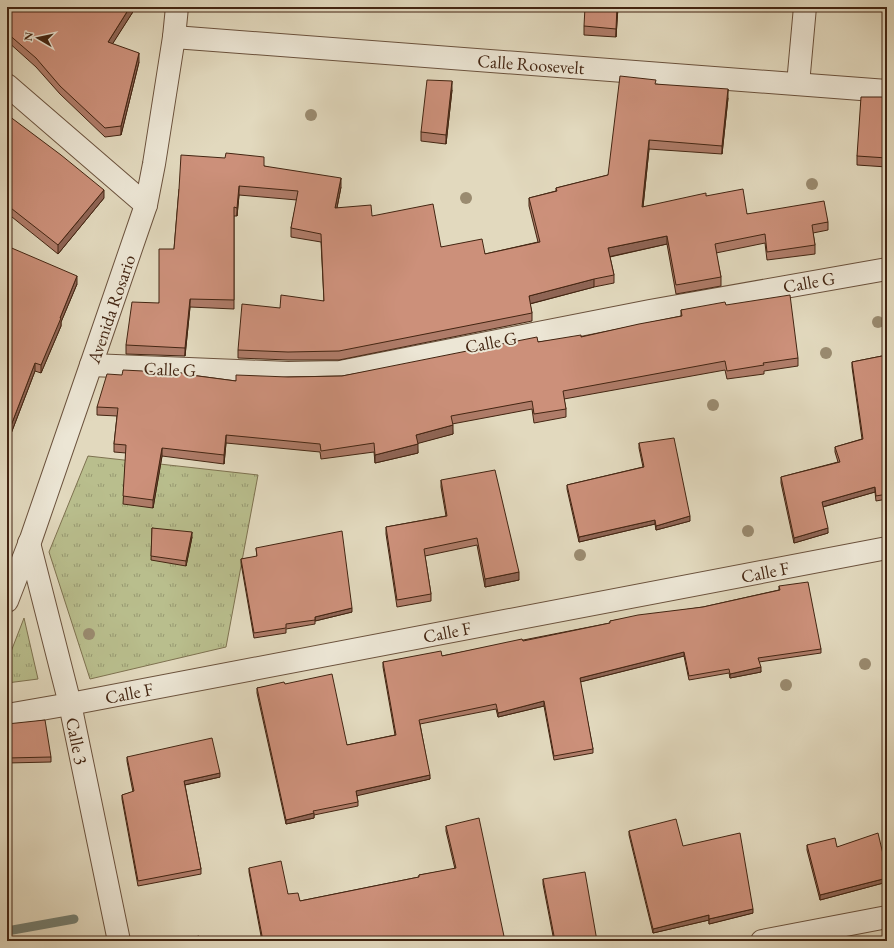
<svg xmlns="http://www.w3.org/2000/svg" width="894" height="948" font-family="'EB Garamond',serif">
  <style>
    .park { fill: url(#park-tufts); stroke: #7e7250 }
    .lines { fill: none; stroke-linecap: round; stroke-linejoin: round }
    .stream { stroke: #747e71; stroke-width: 9 }
    .minor-casing { stroke: #6b523d; stroke-width: 24 }
    .minor { stroke: #ece6d5; stroke-width: 22 }
    .tree { fill: #9a8b70 }
    .wall { fill: #af7c69; stroke: #432512 }
    .shaded-wall { fill: #8f6555; stroke: #432512 }
    .building { fill: #cc907a; stroke: #432512 }
    .labels { text-anchor: middle; dominant-baseline: central; stroke-width: 4; stroke-linejoin: round; paint-order: stroke }
    .street-label { font-size: 18px; fill: #432512; stroke: #ece6d5 }
  </style>
  <defs>
    <pattern id="park-tufts" width="24" height="20" patternUnits="userSpaceOnUse"><rect width="24" height="20" fill="#b9be8d"/><path d="M3 7l-1-3M5 7V3M7 7l1-3M15 17l-1-3M17 17v-4M19 17l1-3" fill="none" stroke="#989a72"/></pattern>
  </defs>
  <rect width="100%" height="100%" fill="#e2d9be"/>
  <filter id="stains"><feTurbulence type="fractalNoise" baseFrequency=".005" numOctaves="4"/><feColorMatrix values="0 0 0 0 .2 0 0 0 0 .09 0 0 0 0 .02 0 0 0 .5 -.17"/></filter>
  <radialGradient id="worn" r=".72"><stop offset=".6" stop-color="#630" stop-opacity="0"/><stop offset="1" stop-color="#630" stop-opacity=".3"/></radialGradient>
  <!-- park -->
  <g class="park">
    <polygon points="88,456 258,475 226,647 90,679 49,552"/>
    <polygon points="24,618 38,679 7,683 7,662"/>
  </g>
  <g class="lines">
    <!-- stream -->
    <polyline class="stream" points="7,931 74,919"/>
    <!-- minor casing -->
    <g class="minor-casing">
      <g id="minor">
        <polyline points="174,37 887,91"/>
        <polyline points="798,84 805,7"/>
        <polyline points="7,85 146,205"/>
        <polyline points="91,365 288,373 340,372 650,311 887,269"/>
        <polyline points="29,543 70,704 119,941"/>
        <polyline points="7,601 31,539 91,365 146,205 154,164 174,37 177,7"/>
        <polyline points="7,715 70,704 887,548"/>
        <polyline points="762,941 887,917"/>
      </g>
    </g>
    <!-- minor -->
    <use href="#minor" class="minor"/>
  </g>
  <!-- trees -->
  <g class="tree">
    <circle cx="311" cy="115" r="6"/>
    <circle cx="812" cy="184" r="6"/>
    <circle cx="466" cy="198" r="6"/>
    <circle cx="878" cy="322" r="6"/>
    <circle cx="826" cy="353" r="6"/>
    <circle cx="713" cy="405" r="6"/>
    <circle cx="748" cy="531" r="6"/>
    <circle cx="580" cy="555" r="6"/>
    <circle cx="89" cy="634" r="6"/>
    <circle cx="865" cy="664" r="6"/>
    <circle cx="786" cy="685" r="6"/>
  </g>
  <!-- wall -->
  <g class="wall">
    <polygon points="7,7 136,7 112,44 139,62 121,135 105,137 60,94 36,67 7,41"/>
    <polygon points="618,7 616,37 584,35 584,26"/>
    <polygon points="656,84 728,98 722,154 649,149 643,207 706,196 747,214 828,222 828,230 813,233 815,245 815,254 767,260 765,243 716,253 721,277 721,286 676,294 667,244 610,257 614,275 614,283 594,287 530,304 532,313 532,321 339,360 288,360 238,358 238,350 280,308 324,301 321,242 291,237 291,228 297,200 239,195 237,216 234,216 234,309 190,307 185,356 126,354 126,345 159,303 174,249 179,189 264,166 341,187 337,208 372,216 441,247 485,254 538,242 529,206 529,198 556,191 556,188 608,175"/>
    <polygon points="452,90 446,144 421,141 421,132"/>
    <polygon points="887,97 887,167 857,165 857,156"/>
    <polygon points="7,118 104,198 58,254 7,213"/>
    <polygon points="7,246 77,284 61,322 61,326 41,373 35,371 7,444"/>
    <polygon points="726,305 798,358 798,366 764,371 764,374 727,379 725,370 564,399 566,409 566,417 534,423 532,409 452,424 453,434 417,443 418,453 375,463 374,452 321,459 320,452 226,443 224,464 162,456 153,508 123,504 126,453 114,452 114,444 117,416 97,415 97,407 183,374 236,381 288,377 342,376 538,342 581,337 681,316 681,310"/>
    <polygon points="887,355 887,499 876,501 875,492 823,507 828,533 794,543 781,483 781,477 838,462 835,452 835,447 862,439 852,367 852,362"/>
    <polygon points="639,443 690,521 656,530 655,524 579,542 567,489 567,485 643,467 639,448"/>
    <polygon points="441,480 519,580 485,587 477,545 425,556 431,594 431,601 397,607 386,534 386,527 446,516 441,487"/>
    <polygon points="152,528 192,537 186,566 151,560"/>
    <polygon points="256,548 352,612 315,621 315,624 286,629 286,633 254,638 241,563 241,559 257,557"/>
    <polygon points="779,586 821,649 821,653 759,662 761,672 730,678 729,673 689,680 684,656 580,682 593,749 593,753 554,760 544,706 498,717 496,709 420,724 430,779 357,795 358,802 358,806 314,815 314,818 286,824 257,693 257,688 285,684 347,745 395,735 383,667 383,662 442,656 610,623 610,621 703,607 779,590"/>
    <polygon points="7,724 51,757 51,762 7,763"/>
    <polygon points="127,757 220,777 185,785 201,869 201,874 138,886 122,799 122,795 133,792 127,761"/>
    <polygon points="446,826 505,941 262,941 249,872 249,868 288,894 300,901 419,877 419,875 455,869 446,831"/>
    <polygon points="629,831 683,846 753,913 709,924 709,920 653,933 629,835"/>
    <polygon points="807,845 837,847 887,871 887,882 820,900 807,850"/>
    <polygon points="543,879 597,941 554,941 543,884"/>
  </g>
  <!-- shaded-wall -->
  <g class="shaded-wall">
    <polygon points="130,7 136,7 108,51 108,42"/>
    <polygon points="617,7 618,7 616,37 616,29"/>
    <polygon points="139,53 139,62 121,135 121,126"/>
    <polygon points="452,81 452,90 446,144 446,135"/>
    <polygon points="728,89 728,98 722,154 722,146"/>
    <polygon points="649,140 649,149 642,216 642,207"/>
    <polygon points="341,178 341,187 335,217 335,208"/>
    <polygon points="239,186 239,195 237,216 237,208"/>
    <polygon points="104,190 104,198 58,254 58,245"/>
    <polygon points="667,236 667,244 608,257 608,248"/>
    <polygon points="77,276 77,284 61,322 61,326 41,373 41,365"/>
    <polygon points="594,279 594,287 529,304 529,296"/>
    <polygon points="190,299 190,307 185,356 185,348"/>
    <polygon points="35,363 35,371 7,444 7,436"/>
    <polygon points="453,425 453,434 416,444 416,435"/>
    <polygon points="226,435 226,443 224,464 224,455"/>
    <polygon points="418,444 418,453 375,463 375,455"/>
    <polygon points="162,448 162,456 153,508 153,500"/>
    <polygon points="875,487 875,492 822,507 822,502"/>
    <polygon points="690,516 690,521 656,530 656,526"/>
    <polygon points="655,520 655,524 579,542 579,537"/>
    <polygon points="828,528 828,533 794,543 794,538"/>
    <polygon points="192,532 192,537 186,566 186,561"/>
    <polygon points="519,572 519,580 485,587 485,579"/>
    <polygon points="352,608 352,612 315,621 315,617"/>
    <polygon points="684,652 684,656 580,682 580,678"/>
    <polygon points="761,667 761,672 730,678 730,674"/>
    <polygon points="544,701 544,706 498,717 498,713"/>
    <polygon points="220,773 220,777 184,785 184,781"/>
    <polygon points="430,775 430,779 356,796 356,791"/>
    <polygon points="314,813 314,818 286,824 286,820"/>
    <polygon points="887,878 887,882 820,900 820,895"/>
    <polygon points="753,909 753,913 709,924 709,919"/>
    <polygon points="709,915 709,920 653,933 653,929"/>
  </g>
  <!-- building -->
  <g class="building">
    <polygon points="7,7 130,7 108,42 139,53 121,126 105,128 60,86 36,58 7,33"/>
    <polygon points="585,7 617,7 616,29 584,26"/>
    <polygon points="620,76 656,80 655,84 728,89 722,146 649,140 642,207 706,193 706,196 743,189 747,214 824,201 828,222 812,225 815,245 767,252 765,234 715,244 721,277 676,285 667,236 608,248 614,275 594,279 529,296 532,313 339,351 288,352 238,350 242,304 280,308 281,295 324,301 321,234 291,228 298,191 239,186 237,208 234,207 234,300 190,299 185,348 126,345 132,302 159,303 159,249 174,249 179,189 181,155 225,158 226,153 264,157 264,166 341,178 335,208 371,205 372,216 433,204 441,247 482,239 485,254 540,242 529,198 557,191 556,188 608,175"/>
    <polygon points="427,80 452,81 446,135 421,132"/>
    <polygon points="861,97 887,97 887,158 857,156"/>
    <polygon points="9,116 61,155 104,190 58,245 7,205 7,118"/>
    <polygon points="7,246 77,276 60,318 61,318 41,365 35,363 7,436"/>
    <polygon points="790,295 798,358 763,363 764,365 727,371 725,361 563,391 566,409 534,414 532,401 451,416 453,425 416,435 418,444 375,455 374,443 321,451 320,444 226,435 224,455 162,448 153,500 123,496 126,445 114,444 118,408 97,407 107,374 122,375 123,370 183,373 183,374 236,381 236,375 288,377 342,376 537,337 538,342 581,335 581,337 639,324 682,316 681,310 725,302 726,305"/>
    <polygon points="887,355 887,494 876,496 875,487 822,502 828,528 794,538 781,477 840,462 835,447 863,439 852,362"/>
    <polygon points="674,438 690,516 656,526 655,520 579,537 567,485 644,467 639,443"/>
    <polygon points="495,470 519,572 485,579 477,538 424,549 431,594 397,600 386,527 447,516 441,480"/>
    <polygon points="152,528 192,532 186,561 151,556"/>
    <polygon points="342,531 352,608 315,617 315,620 286,624 286,628 254,633 241,559 257,556 256,548"/>
    <polygon points="808,582 821,649 758,658 761,667 730,674 729,669 689,676 684,652 580,678 593,749 554,756 544,701 498,713 496,704 419,720 430,775 356,791 358,802 313,811 314,813 286,820 257,688 284,682 285,684 332,674 347,745 396,735 383,662 441,651 442,656 522,639 523,641 610,623 610,621 638,615 703,607 780,590 779,586"/>
    <polygon points="45,720 51,757 7,758 7,724"/>
    <polygon points="212,738 220,773 184,781 201,869 138,881 122,795 134,791 127,757"/>
    <polygon points="479,818 505,941 263,941 249,868 281,861 288,894 298,893 300,901 419,877 419,875 456,868 446,826"/>
    <polygon points="676,819 683,846 740,833 753,909 709,919 709,915 653,929 629,831"/>
    <polygon points="878,833 887,871 887,878 820,895 807,845 835,838 837,847"/>
    <polygon points="585,872 597,941 555,941 543,879"/>
    <polygon points="199,936 201,941 178,941"/>
  </g>
  <g class="labels">
    <!-- street labels -->
    <g class="street-label">
      <text transform="translate(531 64) rotate(4)">Calle Roosevelt</text>
      <text transform="translate(809 282) rotate(-10)">Calle G</text>
      <text transform="translate(111 309) rotate(-71)">Avenida Rosario</text>
      <text transform="translate(491 342) rotate(-11)">Calle G</text>
      <text transform="translate(170 369) rotate(2)">Calle G</text>
      <text transform="translate(765 572) rotate(-11)">Calle F</text>
      <text transform="translate(447 632) rotate(-11)">Calle F</text>
      <text transform="translate(129 693) rotate(-11)">Calle F</text>
      <text transform="translate(77 741) rotate(78)">Calle 3</text>
    </g>
  </g>
  <!-- margin -->
  <rect width="894" height="948" fill="none" stroke="#e2d9be" stroke-width="24"/>
  <rect x="8" y="8" width="878" height="932" fill="none" stroke="#432512" stroke-width="2"/>
  <rect x="12" y="12" width="870" height="924" fill="none" stroke="#432512"/>
  <!-- north arrow -->
  <g transform="translate(38 38) rotate(279)" stroke="#ece6d5" stroke-width="3" paint-order="stroke">
  <path d="M0-3L7 15L0 10L-7 15Z" fill="#432512"/>
  <text y="-6" font-size="11" font-weight="bold" text-anchor="middle" fill="#432512">N</text>
  </g>
  <rect width="100%" height="100%" filter="url(#stains)"/>
  <rect width="100%" height="100%" fill="url(#worn)"/>
</svg>
